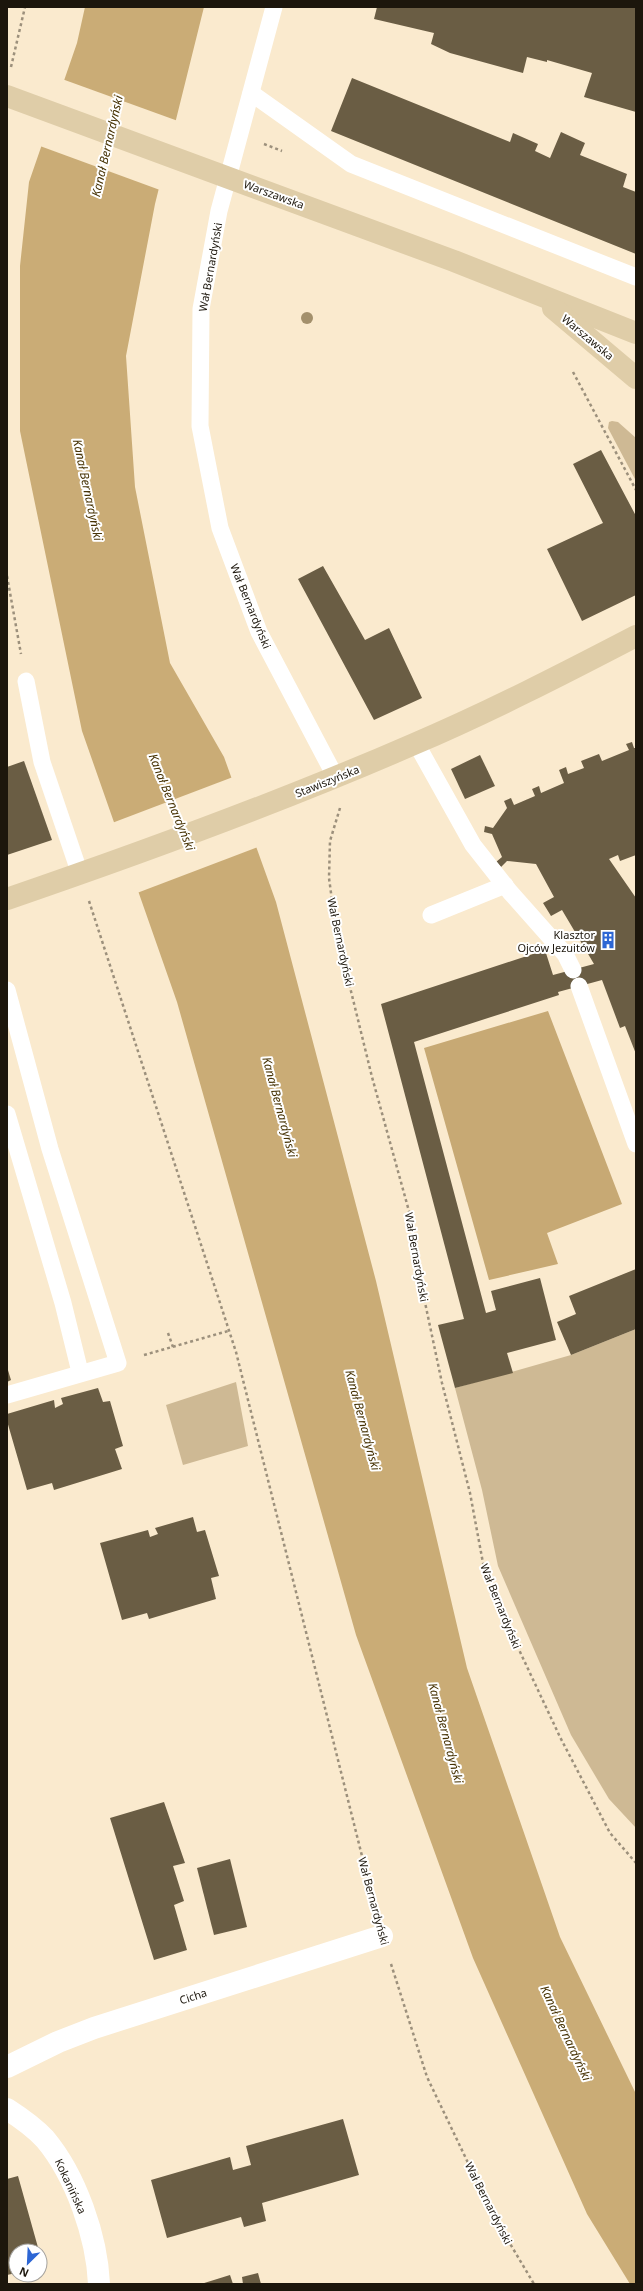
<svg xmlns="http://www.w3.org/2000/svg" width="643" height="2291" font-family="'Noto Sans',sans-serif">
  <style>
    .green { fill: #ceb994 }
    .forest { fill: #c7a974 }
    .water { fill: #caac76 }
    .pier { fill: #faeace }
    .building { fill: #6a5d44 }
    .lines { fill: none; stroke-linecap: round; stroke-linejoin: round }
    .path { stroke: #9c907c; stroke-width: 2.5; stroke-dasharray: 3 3; stroke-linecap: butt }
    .lane { stroke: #fff; stroke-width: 17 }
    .street { stroke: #fff; stroke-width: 22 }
    .secondary { stroke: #dfcda8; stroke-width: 22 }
    .tree { fill: #a3906c }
    .labels { text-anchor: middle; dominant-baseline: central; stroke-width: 4; stroke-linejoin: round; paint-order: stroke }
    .street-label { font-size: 11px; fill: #1c160c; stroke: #fff }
    .poi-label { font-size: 11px; fill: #1c160c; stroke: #fff; text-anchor: end }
    .water-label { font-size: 12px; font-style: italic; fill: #473305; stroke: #fff }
  </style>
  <rect width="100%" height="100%" fill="#faeace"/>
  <!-- green -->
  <g class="green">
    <polygon points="612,421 618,422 636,438 636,481 608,428 609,422"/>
    <polygon points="636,1329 636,1828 609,1799 571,1735 498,1566 482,1490 455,1388 571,1355"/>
    <polygon points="236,1382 248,1446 183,1465 166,1405"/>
  </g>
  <!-- forest -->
  <polygon class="forest" points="548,1011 622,1204 547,1233 558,1264 489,1280 424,1048"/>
  <!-- water -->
  <polygon class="water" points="85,7 204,7 155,204 126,356 135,487 170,663 224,757 276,902 376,1281 467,1668 560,1937 636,2094 636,2284 630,2284 587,2214 473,1958 356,1635 177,1002 82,731 20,431 20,266 29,182 77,43"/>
  <!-- pier -->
  <g class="pier">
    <polygon points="62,79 178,121 160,190 40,146"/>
    <polygon points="233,777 258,847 137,893 112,823"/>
  </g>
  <!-- building -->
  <g class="building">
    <polygon points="377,7 636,7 636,112 584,97 592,73 547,60 547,62 527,57 523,73 450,53 431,44 434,33 374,19"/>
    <polygon points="352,78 510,142 513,133 538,144 535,151 550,158 561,132 585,143 580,155 627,174 623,187 636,192 636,254 331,131"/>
    <polygon points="601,450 636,516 636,595 582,621 547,549 603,523 573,464"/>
    <polygon points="323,566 365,640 389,628 422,698 374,720 298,579"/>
    <polygon points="632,742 634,748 636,748 636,855 620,861 618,855 609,859 636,898 636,1054 625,1026 620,1028 602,980 558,992 559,995 414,1042 486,1313 496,1310 491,1291 540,1278 556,1340 507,1353 513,1373 455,1388 438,1325 464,1319 381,1004 545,950 553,975 594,964 562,910 551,916 543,903 554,897 536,864 507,861 501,867 496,862 502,857 492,834 484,832 485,826 493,828 507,808 504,801 511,798 514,805 535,796 532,789 539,786 541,793 564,783 559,770 566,767 568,774 584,768 581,761 599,754 602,761 629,750 626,744"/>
    <polygon points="480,755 495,786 465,799 451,769"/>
    <polygon points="24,761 52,840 7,855 7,767"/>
    <polygon points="636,1269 636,1329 571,1355 557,1322 576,1314 569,1296"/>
    <polygon points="7,1367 11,1380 7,1382"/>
    <polygon points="98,1388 103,1402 110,1401 123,1446 115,1449 122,1469 54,1490 52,1483 27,1490 7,1421 7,1414 54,1400 55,1408 63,1404 61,1398"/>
    <polygon points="193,1517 197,1532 205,1530 219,1576 211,1578 216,1599 149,1619 147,1613 122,1620 100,1543 148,1530 150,1537 158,1534 155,1528"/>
    <polygon points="164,1802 185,1863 173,1866 184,1901 174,1905 187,1950 154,1960 110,1818"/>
    <polygon points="230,1859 247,1927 214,1935 197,1868"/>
    <polygon points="343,2119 359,2175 262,2203 266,2221 244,2227 241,2217 167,2238 151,2180 230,2157 233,2170 251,2165 246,2146"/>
    <polygon points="18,2176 39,2251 16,2251 16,2273 7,2275 7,2179"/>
    <polygon points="40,2256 43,2265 40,2266"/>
    <polygon points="258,2273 261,2284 243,2284 242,2277"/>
    <polygon points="230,2275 233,2284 201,2284"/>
  </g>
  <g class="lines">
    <!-- path -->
    <g class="path">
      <polyline points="11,67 25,7"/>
      <polyline points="264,144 282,151"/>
      <polyline points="573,372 636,490"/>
      <polyline points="7,576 21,654"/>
      <polyline points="340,808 330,841 329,878 336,930 372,1077 415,1233 423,1293 442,1383 470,1493 483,1563 506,1622 560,1737 610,1833 636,1863"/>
      <polyline points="89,901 236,1352 375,1908"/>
      <polyline points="168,1333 173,1347"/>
      <polyline points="144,1355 228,1331"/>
      <polyline points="391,1964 427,2077 493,2215 534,2284"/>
    </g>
    <!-- lane -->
    <g class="lane">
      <polyline points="274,7 219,211 201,309 200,426 220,528 259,632 336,778"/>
      <polyline points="251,93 351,164 636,277"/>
      <polyline points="26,681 42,762 80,874"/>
      <polyline points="416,743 473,845 510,892 565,954 573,970"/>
      <polyline points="431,915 505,885"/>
      <polyline points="579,986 636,1144"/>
      <polyline points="7,990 50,1149 118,1363 7,1395"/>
      <polyline points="7,1114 63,1303 80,1372"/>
    </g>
    <!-- street -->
    <g class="street">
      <polyline points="7,2067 58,2042 94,2028 382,1936"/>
      <path d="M 7,2109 C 21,2118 34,2127 45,2139 C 76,2176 97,2237 99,2284"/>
    </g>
    <!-- secondary -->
    <g class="secondary">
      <polyline points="7,96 454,261 636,333"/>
      <polyline points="553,308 636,378"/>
      <path d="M 7,899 C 144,852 281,802 414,744 C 489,712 563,674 636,636"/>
    </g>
  </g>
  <!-- trees -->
  <circle class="tree" cx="307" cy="318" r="6"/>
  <!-- icons -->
  <defs>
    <g id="building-bare" transform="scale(1.38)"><path d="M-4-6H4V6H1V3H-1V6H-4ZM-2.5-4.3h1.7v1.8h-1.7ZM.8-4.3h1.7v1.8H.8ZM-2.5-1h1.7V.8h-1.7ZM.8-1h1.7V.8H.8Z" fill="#2d66d4" stroke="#fff" stroke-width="2.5" paint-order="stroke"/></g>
  </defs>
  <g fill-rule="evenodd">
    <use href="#building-bare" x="608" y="940"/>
  </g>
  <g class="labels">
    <!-- street labels -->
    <g class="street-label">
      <text transform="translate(274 194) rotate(20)">Warszawska</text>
      <text transform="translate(210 267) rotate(-80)">Wał Bernardyński</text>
      <text transform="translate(588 337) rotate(40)">Warszawska</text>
      <text transform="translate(251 606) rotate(68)">Wał Bernardyński</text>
      <text transform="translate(327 781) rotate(-22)">Stawiszyńska</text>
      <text transform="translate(341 942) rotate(78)">Wał Bernardyński</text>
      <text transform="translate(417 1257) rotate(80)">Wał Bernardyński</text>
      <text transform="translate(501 1606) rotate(68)">Wał Bernardyński</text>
      <text transform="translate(374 1901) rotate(75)">Wał Bernardyński</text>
      <text transform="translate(193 1996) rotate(-18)">Cicha</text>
      <text transform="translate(71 2186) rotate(65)">Kokanińska</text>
      <text transform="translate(489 2203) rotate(63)">Wał Bernardyński</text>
    </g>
    <!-- poi labels -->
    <g class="poi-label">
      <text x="595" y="934">Klasztor<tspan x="595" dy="13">Ojców Jezuitów</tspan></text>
    </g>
    <!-- water labels -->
    <g class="water-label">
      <text transform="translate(107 146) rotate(-77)">Kanał Bernardyński</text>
      <text transform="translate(88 490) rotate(78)">Kanał Bernardyński</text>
      <text transform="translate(172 802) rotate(68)">Kanał Bernardyński</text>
      <text transform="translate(280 1107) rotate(75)">Kanał Bernardyński</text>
      <text transform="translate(363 1420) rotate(75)">Kanał Bernardyński</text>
      <text transform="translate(446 1733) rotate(75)">Kanał Bernardyński</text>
      <text transform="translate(566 2033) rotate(65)">Kanał Bernardyński</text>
    </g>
  </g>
  <!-- border -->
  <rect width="643" height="2291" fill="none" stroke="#1c160c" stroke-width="16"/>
  <!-- north arrow -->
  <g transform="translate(28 2263) rotate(204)"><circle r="19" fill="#ffffff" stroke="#a4a29e"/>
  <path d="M0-3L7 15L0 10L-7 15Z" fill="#2d66d4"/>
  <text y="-6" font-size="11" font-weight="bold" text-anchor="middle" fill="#1c160c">N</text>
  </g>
</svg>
